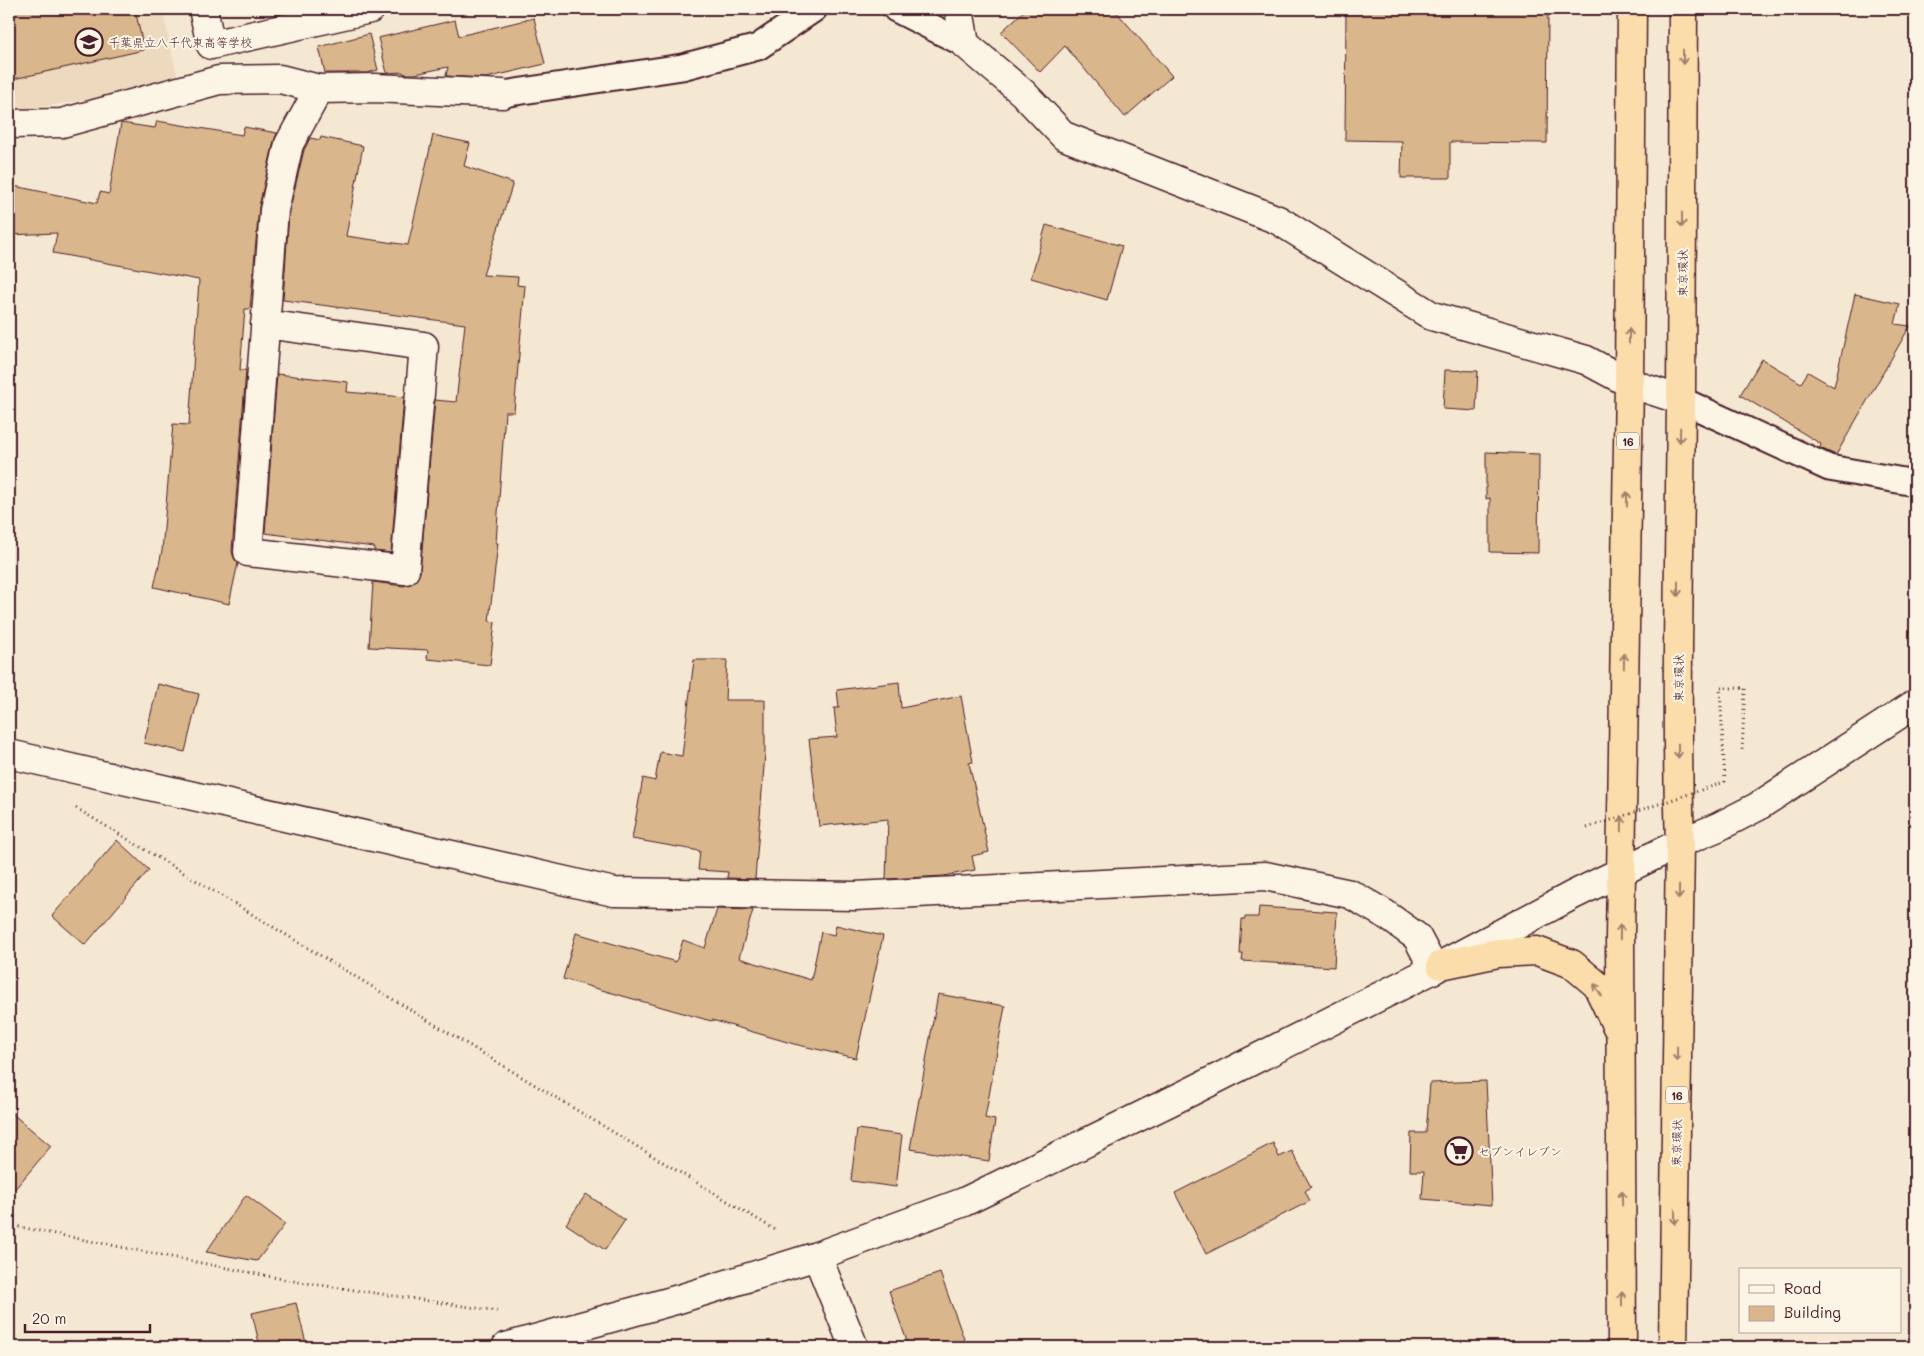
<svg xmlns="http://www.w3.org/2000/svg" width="1924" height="1356" font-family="Mali,'Klee One',sans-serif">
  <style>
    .built { fill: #edd9bd }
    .building { fill: #d9b68b; stroke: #4a1f2b }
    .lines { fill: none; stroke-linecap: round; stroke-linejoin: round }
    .lane-casing { stroke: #4a1f2b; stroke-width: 29 }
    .street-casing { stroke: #4a1f2b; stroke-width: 31 }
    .secondary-casing { stroke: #4a1f2b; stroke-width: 31 }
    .highway-casing { stroke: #4a1f2b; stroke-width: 31 }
    .path { stroke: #4a1f2b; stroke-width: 3; stroke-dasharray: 1 4; stroke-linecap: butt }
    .lane { stroke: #fcf5e5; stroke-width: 25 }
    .street { stroke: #fcf5e5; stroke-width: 28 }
    .secondary { stroke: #fcf5e5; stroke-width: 28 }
    .highway { stroke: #faddab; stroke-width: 28 }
    .path-bridge { stroke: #4a1f2b; stroke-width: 3; stroke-dasharray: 1 4; stroke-linecap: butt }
    .oneway { stroke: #a27e6b }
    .labels { text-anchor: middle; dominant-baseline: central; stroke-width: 4; stroke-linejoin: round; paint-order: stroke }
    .shield { fill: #fcf5e5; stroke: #7f5f63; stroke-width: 1 }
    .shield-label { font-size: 11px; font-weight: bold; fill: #4a1f2b }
    .poi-label { font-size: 12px; fill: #4a1f2b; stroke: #fcf5e5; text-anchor: start }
    .street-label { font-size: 12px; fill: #4a1f2b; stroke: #fcf5e5 }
  </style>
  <rect width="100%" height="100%" fill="#f5e8d3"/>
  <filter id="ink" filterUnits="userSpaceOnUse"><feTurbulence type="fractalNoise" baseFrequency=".02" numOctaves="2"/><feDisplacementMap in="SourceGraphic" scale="10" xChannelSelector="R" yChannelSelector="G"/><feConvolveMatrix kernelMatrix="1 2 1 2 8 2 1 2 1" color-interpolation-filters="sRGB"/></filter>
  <g filter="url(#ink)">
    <!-- built -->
    <polygon class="built" points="9,9 162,9 177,75 99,98 27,109 9,109"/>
    <!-- building -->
    <g class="building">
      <polygon points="9,9 135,9 144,50 9,80"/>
      <polygon points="1026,9 1114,9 1172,76 1125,117 1065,46 1040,72 1001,32"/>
      <polygon points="1346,9 1548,9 1547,143 1450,142 1450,178 1401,178 1402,141 1345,140"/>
      <polygon points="534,18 545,64 486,78 446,76 448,67 415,74 404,74 403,72 387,73 378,38 455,20 459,36"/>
      <polygon points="369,34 378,70 367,73 325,73 319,47"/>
      <polygon points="157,121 242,135 244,127 277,133 274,141 259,207 250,309 245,309 240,370 246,370 232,551 234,558 238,563 229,604 154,587 162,551 173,424 189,425 199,280 53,253 57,233 9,235 9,185 97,203 100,192 109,194 121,123 155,128"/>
      <polygon points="433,135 470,143 464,166 513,183 483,275 518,277 517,285 525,286 514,412 505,412 496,543 498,543 489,621 495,622 490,665 427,659 428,650 369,647 373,582 403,586 411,584 417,579 420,572 435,400 456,402 465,324 283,300 289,212 304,150 310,138 320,140 321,137 363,146 346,236 408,245"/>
      <polygon points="1046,225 1122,246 1107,300 1031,278"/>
      <polygon points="1855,294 1900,304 1895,324 1910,326 1836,455 1820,448 1821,444 1740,395 1762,359 1801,383 1808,372 1834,387"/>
      <polygon points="1445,370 1478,371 1476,411 1443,409"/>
      <polygon points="277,374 348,382 347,392 404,397 391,553 374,551 374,547 265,533"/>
      <polygon points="1486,452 1539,454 1538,553 1490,552 1490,498 1486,499"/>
      <polygon points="694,660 727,660 725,700 765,700 765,754 755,879 727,878 728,872 698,870 700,851 632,839 643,778 655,781 660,752 682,756"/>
      <polygon points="899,682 901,708 961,696 973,762 969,763 989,852 972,856 975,870 944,876 886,879 888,819 819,826 809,739 837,737 834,708 839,708 837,690"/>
      <polygon points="158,684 199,694 185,752 144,743"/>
      <polygon points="117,840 149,870 85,945 52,916"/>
      <polygon points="1259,907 1337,912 1334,967 1242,961 1243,954 1240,954 1242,919 1245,919 1245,917 1258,917"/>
      <polygon points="717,909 753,910 739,958 811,980 821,932 834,935 836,925 883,936 856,1058 794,1044 712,1020 711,1021 563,979 576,933 676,962 683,940 705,948"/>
      <polygon points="938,994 1005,1006 985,1118 995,1120 989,1161 910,1149"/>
      <polygon points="1486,1081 1492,1205 1422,1199 1424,1171 1410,1171 1411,1133 1426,1133 1430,1083"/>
      <polygon points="9,1111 51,1146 9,1196"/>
      <polygon points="857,1129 902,1135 896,1187 851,1181"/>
      <polygon points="1273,1143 1279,1157 1292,1151 1311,1187 1305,1191 1310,1201 1206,1254 1175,1193"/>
      <polygon points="586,1194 625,1220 605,1250 566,1224"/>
      <polygon points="246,1195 285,1224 257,1261 206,1252"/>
      <polygon points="940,1273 967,1347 909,1347 889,1291"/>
      <polygon points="296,1303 307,1347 260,1347 252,1313"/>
    </g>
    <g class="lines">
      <!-- lane casing -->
      <g class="lane-casing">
        <g id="lane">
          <polyline points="896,9 965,44"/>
          <polyline points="503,94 682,67 758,47 814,9"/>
          <polyline points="1681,400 1829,468 1915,483"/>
        </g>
      </g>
      <!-- street casing -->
      <g class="street-casing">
        <g id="street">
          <polyline points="959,9 965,44 1023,93 1064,136 1278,220 1432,316 1586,360 1629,383 1681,400"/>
          <polyline points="9,124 62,123 219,80 280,79 319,89 375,88 503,94"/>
          <polyline points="265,324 424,346 405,570 248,552 274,210 289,144 319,89"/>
          <polyline points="9,754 614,892 855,896 1265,876 1350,894 1385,914 1417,937 1434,969"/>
          <polyline points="1680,843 1718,827 1757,807 1915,704"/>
          <polyline points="817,1256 854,1347"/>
        </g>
      </g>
      <!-- secondary casing -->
      <g class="secondary-casing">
        <g id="secondary">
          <polyline points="203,9 211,45 370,9"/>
          <polyline points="506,1347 679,1299 817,1256 964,1202 1192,1091 1434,969 1573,895 1680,843"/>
        </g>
      </g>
      <!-- highway casing -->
      <g class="highway-casing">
        <g id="highway">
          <polyline points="1441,965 1498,953 1537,951 1572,964 1597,985 1617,1027"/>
          <polyline points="1622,1347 1620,937 1629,383 1632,9"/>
          <path d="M 1673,1347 L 1680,843 C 1675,695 1680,547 1681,399 C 1682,269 1682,139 1683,9"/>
        </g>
      </g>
      <!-- path -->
      <g class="path">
        <polyline points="1725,782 1720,688 1745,688 1742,752"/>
        <polyline points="76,808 777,1231"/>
        <polyline points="9,1225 293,1281 497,1311"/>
      </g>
      <!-- lane -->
      <use href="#lane" class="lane"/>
      <!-- street -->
      <use href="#street" class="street"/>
      <!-- secondary -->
      <use href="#secondary" class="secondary"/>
      <!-- highway -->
      <use href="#highway" class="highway"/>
      <!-- path-bridge -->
      <polyline class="path-bridge" points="1587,828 1725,782"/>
    </g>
    <!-- one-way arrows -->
    <defs><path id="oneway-shaft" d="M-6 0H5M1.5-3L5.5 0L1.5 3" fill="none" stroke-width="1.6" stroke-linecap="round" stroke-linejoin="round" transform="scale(1.25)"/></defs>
    <g class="oneway">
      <use href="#oneway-shaft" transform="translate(1683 57) rotate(90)"/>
      <use href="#oneway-shaft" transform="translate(1682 220) rotate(90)"/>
      <use href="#oneway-shaft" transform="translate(1629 336) rotate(-90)"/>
      <use href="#oneway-shaft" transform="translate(1680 435) rotate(91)"/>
      <use href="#oneway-shaft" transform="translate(1627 499) rotate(-89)"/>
      <use href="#oneway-shaft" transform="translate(1678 589) rotate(90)"/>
      <use href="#oneway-shaft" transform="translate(1624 661) rotate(-89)"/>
      <use href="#oneway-shaft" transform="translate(1678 751) rotate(90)"/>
      <use href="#oneway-shaft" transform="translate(1622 824) rotate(-89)"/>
      <use href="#oneway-shaft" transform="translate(1679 892) rotate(91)"/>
      <use href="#oneway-shaft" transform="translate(1620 932) rotate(-89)"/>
      <use href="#oneway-shaft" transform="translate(1598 990) rotate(-122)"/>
      <use href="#oneway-shaft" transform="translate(1677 1054) rotate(91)"/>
      <use href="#oneway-shaft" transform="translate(1622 1198) rotate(-91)"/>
      <use href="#oneway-shaft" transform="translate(1675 1217) rotate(91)"/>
      <use href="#oneway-shaft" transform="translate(1622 1299) rotate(-90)"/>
    </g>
  </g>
  <!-- icons -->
  <defs>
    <g id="school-ring" transform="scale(1.4375)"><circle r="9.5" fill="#fcf5e5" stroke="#4a1f2b" stroke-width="1.5"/><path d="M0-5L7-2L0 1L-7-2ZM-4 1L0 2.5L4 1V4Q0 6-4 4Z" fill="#4a1f2b"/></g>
    <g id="supermarket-ring" transform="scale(1.4375)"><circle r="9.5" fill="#fcf5e5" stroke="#4a1f2b" stroke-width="1.5"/><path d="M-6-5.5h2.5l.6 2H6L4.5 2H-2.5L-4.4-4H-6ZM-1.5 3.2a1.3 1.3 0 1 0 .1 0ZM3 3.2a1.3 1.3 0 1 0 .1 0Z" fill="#4a1f2b"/></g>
  </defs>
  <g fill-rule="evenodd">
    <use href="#school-ring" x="89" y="42"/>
    <use href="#supermarket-ring" x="1459" y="1151"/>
  </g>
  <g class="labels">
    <!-- shield labels -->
    <g class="shield">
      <rect x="1617" y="432.5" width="22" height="17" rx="4"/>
      <rect x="1666" y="1086.5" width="22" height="17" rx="4"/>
    </g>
    <g class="shield-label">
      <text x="1628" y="441">16</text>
      <text x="1677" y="1095">16</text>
    </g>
    <!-- poi labels -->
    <g class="poi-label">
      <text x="108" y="42">千葉県立八千代東高等学校</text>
      <text x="1478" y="1151">セブンイレブン</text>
    </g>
    <!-- street labels -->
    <g class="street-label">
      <text transform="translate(1682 273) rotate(-90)">東京環状</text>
      <text transform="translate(1678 678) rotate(-90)">東京環状</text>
      <text transform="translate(1676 1143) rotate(-89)">東京環状</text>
    </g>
  </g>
  <!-- margin -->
  <rect width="1924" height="1356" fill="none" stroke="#fcf5e5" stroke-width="30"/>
  <rect x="15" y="15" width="1894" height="1326" fill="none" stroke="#4a1f2b" stroke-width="2" filter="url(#ink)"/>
  <!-- legend -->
  <rect x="1739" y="1268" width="162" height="65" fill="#fcf5e5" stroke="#b59f9b"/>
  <rect x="1749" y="1285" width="25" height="8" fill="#fcf5e5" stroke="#b59f9b"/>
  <text x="1784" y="1294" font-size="15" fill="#4a1f2b">Road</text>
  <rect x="1749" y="1306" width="25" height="15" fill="#d9b68b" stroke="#b59f9b"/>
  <text x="1784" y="1318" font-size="15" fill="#4a1f2b">Building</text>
  <!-- scale -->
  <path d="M25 1324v8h125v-8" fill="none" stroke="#4a1f2b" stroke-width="2.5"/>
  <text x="32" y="1324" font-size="15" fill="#4a1f2b" stroke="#fcf5e5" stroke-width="4" paint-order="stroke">20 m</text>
</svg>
